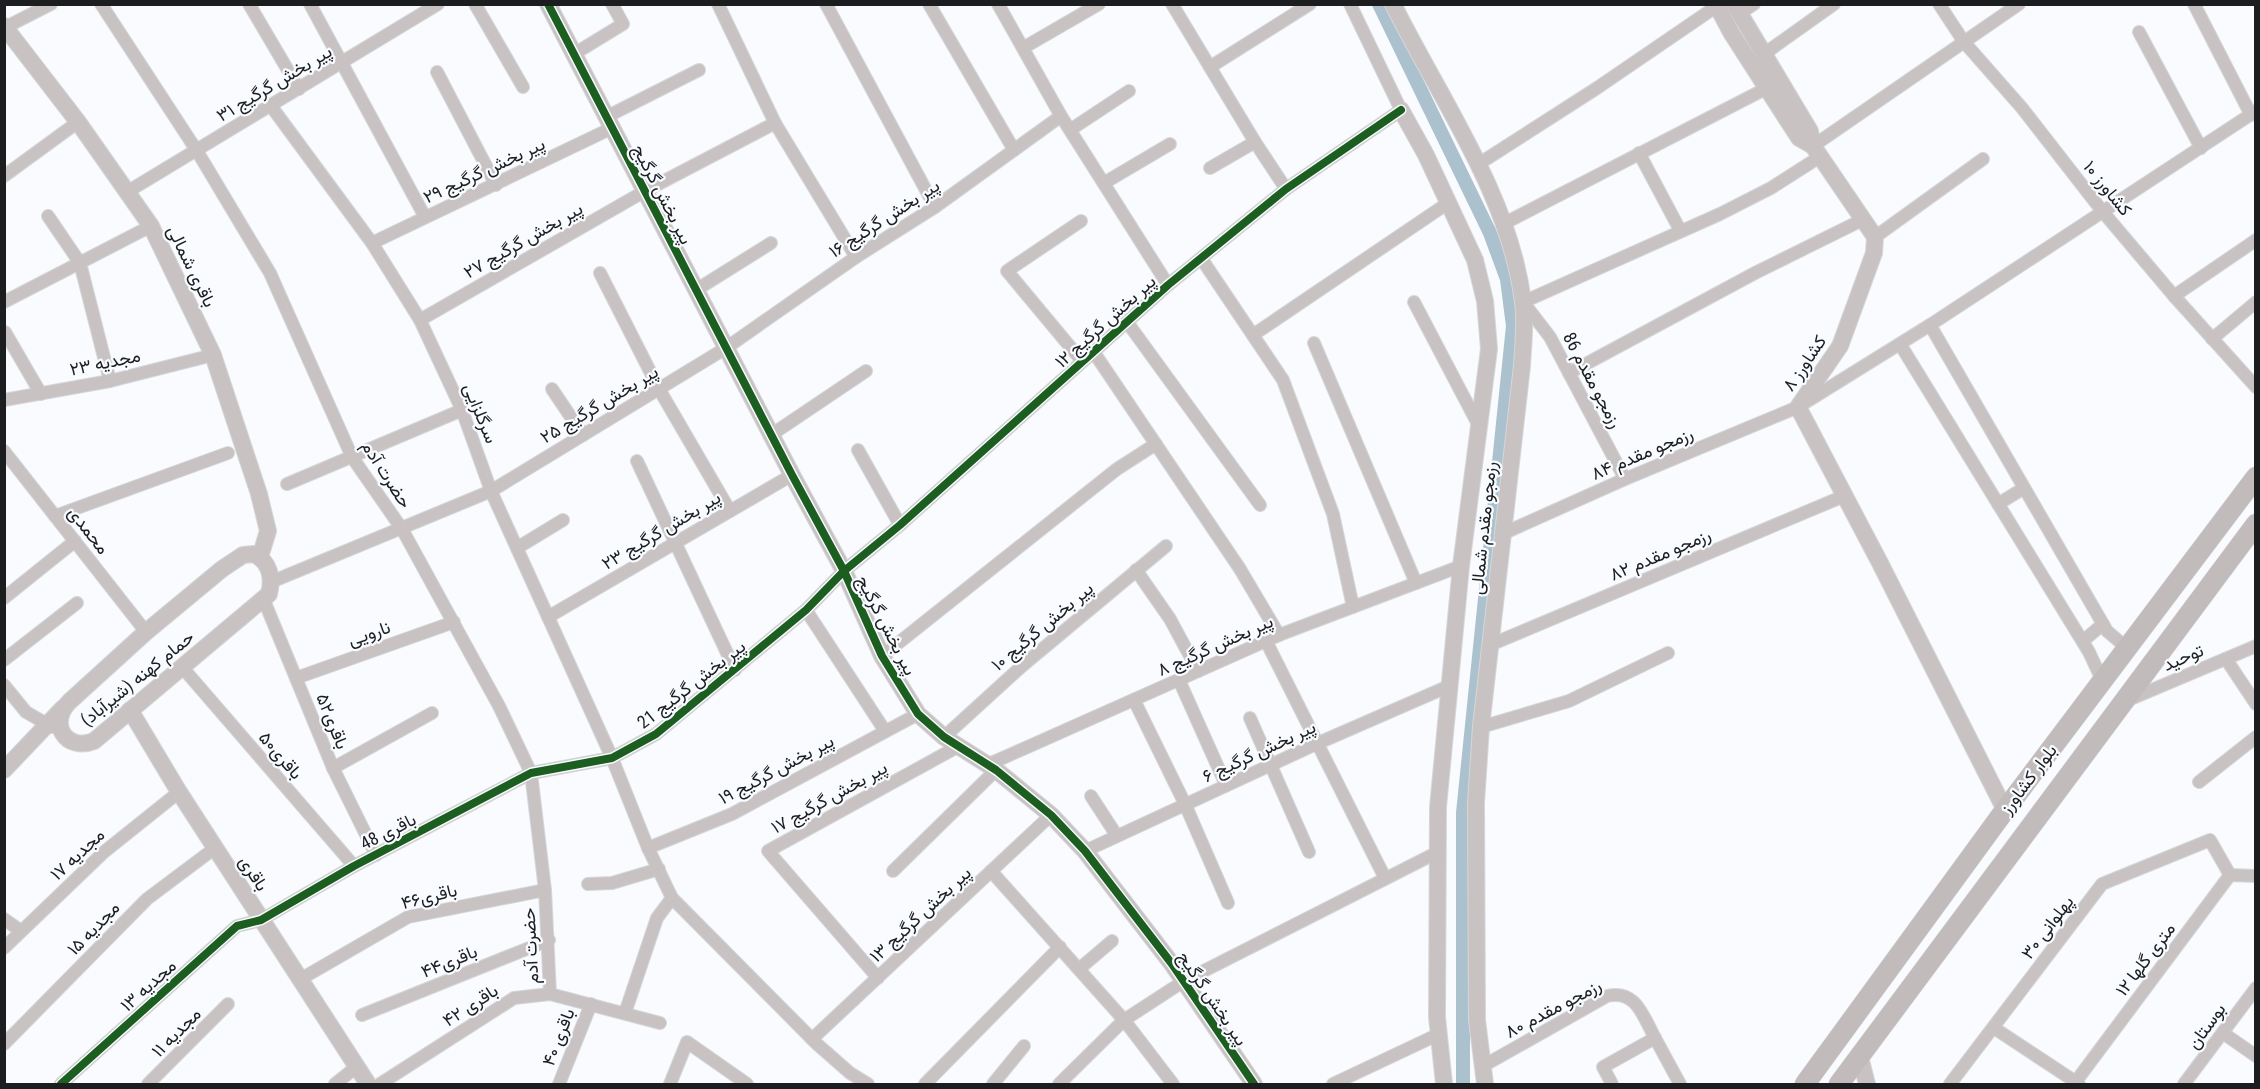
<svg xmlns="http://www.w3.org/2000/svg" width="2260" height="1089" font-family="'Roboto Condensed',Vazirmatn,sans-serif">
  <style>
    .lines { fill: none; stroke-linecap: round; stroke-linejoin: round }
    .canal { stroke: #abc1ce; stroke-width: 14 }
    .minor-casing { stroke: #d6d7d9; stroke-width: 14 }
    .tertiary-casing { stroke: #d6d7d9; stroke-width: 18 }
    .primary-casing { stroke: #d6d7d9; stroke-width: 21 }
    .minor { stroke: #c8c3c2; stroke-width: 12 }
    .tertiary { stroke: #c8c3c2; stroke-width: 16 }
    .primary { stroke: #c1bbbb; stroke-width: 20 }
    .cycleway-casing { stroke: #f8fbff; stroke-width: 11 }
    .cycleway { stroke: #1b5e20; stroke-width: 8 }
    .labels { text-anchor: middle; dominant-baseline: central; stroke-width: 4.5; stroke-linejoin: round; paint-order: stroke }
    .street-label { font-size: 18px; fill: #1c1d1e; stroke: #f8fbff }
  </style>
  <rect width="100%" height="100%" fill="#f9fbfe"/>
  <g class="lines">
    <!-- canal -->
    <polyline class="canal" points="1379,4 1490,233 1507,279 1513,326 1463,813 1463,1084"/>
    <!-- minor casing -->
    <g class="minor-casing">
      <g id="minor">
        <polyline points="101,4 197,151 270,273 352,457 402,529 499,706 531,773 545,890 550,994"/>
        <polyline points="249,4 299,89"/>
        <polyline points="310,4 425,217"/>
        <polyline points="475,4 523,87"/>
        <polyline points="718,4 775,123 856,257"/>
        <polyline points="826,4 935,207"/>
        <polyline points="929,4 1014,150"/>
        <polyline points="998,4 1061,116 1168,285"/>
        <polyline points="1172,4 1255,142 1286,189"/>
        <polyline points="1939,4 1964,42 2022,108 2103,212 2174,296 2256,387"/>
        <polyline points="2194,4 2251,115"/>
        <polyline points="1739,14 1754,4"/>
        <polyline points="6,27 51,4"/>
        <polyline points="2139,32 2201,148"/>
        <polyline points="1023,48 1099,4"/>
        <polyline points="574,54 623,24 612,4"/>
        <polyline points="1764,54 1834,4"/>
        <polyline points="1210,67 1310,4"/>
        <polyline points="437,72 496,185"/>
        <polyline points="271,106 372,243 420,320 462,410 491,491 612,758 648,848 672,898 817,1044 850,1073 868,1084"/>
        <polyline points="606,117 699,70"/>
        <polyline points="1070,130 1129,91"/>
        <polyline points="1813,146 2019,4"/>
        <polyline points="1639,153 1680,230"/>
        <polyline points="1477,165 1597,88 1717,6"/>
        <polyline points="1210,168 1255,142"/>
        <polyline points="4,176 78,122"/>
        <polyline points="1104,183 1170,144"/>
        <polyline points="127,192 438,4"/>
        <polyline points="48,216 80,263 110,381"/>
        <polyline points="1081,221 1007,271 1082,361"/>
        <polyline points="1505,223 1767,88"/>
        <polyline points="1875,237 1983,159"/>
        <polyline points="372,243 612,128"/>
        <polyline points="1201,258 1283,380 1333,514 1353,607"/>
        <polyline points="600,273 659,389 730,511"/>
        <polyline points="696,290 771,243"/>
        <polyline points="2174,296 2256,240"/>
        <polyline points="4,302 151,226"/>
        <polyline points="1414,302 1479,426"/>
        <polyline points="420,320 645,191 775,123"/>
        <polyline points="1127,322 1260,505"/>
        <polyline points="1930,325 2107,631 2127,648"/>
        <polyline points="5,332 41,394"/>
        <polyline points="1253,335 1448,203"/>
        <polyline points="2212,339 2256,302"/>
        <polyline points="1314,343 1416,583"/>
        <polyline points="1900,344 2089,652 2102,680"/>
        <polyline points="1093,351 1240,569 1279,635"/>
        <polyline points="1569,373 1755,273 1862,220"/>
        <polyline points="552,389 583,435"/>
        <polyline points="4,400 110,381 213,355"/>
        <polyline points="771,435 866,371"/>
        <polyline points="858,450 900,525"/>
        <polyline points="4,451 146,632"/>
        <polyline points="637,461 735,670"/>
        <polyline points="1625,479 1550,337 1523,302 1720,214 1771,188 1821,156"/>
        <polyline points="287,484 462,410"/>
        <polyline points="1998,504 2024,488"/>
        <polyline points="55,516 228,453"/>
        <polyline points="1502,534 1625,479 1798,407 1930,325 2256,111"/>
        <polyline points="517,548 563,520"/>
        <polyline points="1136,570 1170,619 1198,671"/>
        <polyline points="271,582 491,491 726,348 856,257 935,207 1061,116"/>
        <polyline points="4,598 75,541"/>
        <polyline points="263,598 333,768 376,855"/>
        <polyline points="806,610 885,731"/>
        <polyline points="548,617 792,475"/>
        <polyline points="1266,641 1385,878"/>
        <polyline points="2083,641 2103,624"/>
        <polyline points="1490,645 1844,496"/>
        <polyline points="882,656 1117,469 1156,444"/>
        <polyline points="2226,659 2256,704"/>
        <polyline points="4,660 77,603"/>
        <polyline points="182,667 354,866"/>
        <polyline points="296,678 454,622"/>
        <polyline points="1179,680 1226,785"/>
        <polyline points="4,685 26,712 52,727"/>
        <polyline points="1134,700 1185,804 1228,903"/>
        <polyline points="2128,700 2256,646"/>
        <polyline points="1250,718 1309,852"/>
        <polyline points="1481,727 1569,701 1668,653"/>
        <polyline points="944,737 1022,666 1166,546"/>
        <polyline points="987,765 1279,635 1461,566"/>
        <polyline points="333,768 432,713"/>
        <polyline points="2199,782 2256,737"/>
        <polyline points="1091,796 1117,836"/>
        <polyline points="648,848 732,814 918,714"/>
        <polyline points="1085,851 1316,744 1449,686"/>
        <polyline points="893,871 996,770"/>
        <polyline points="991,871 1124,1020 1173,1084"/>
        <polyline points="588,884 612,883 659,869"/>
        <polyline points="4,919 21,931"/>
        <polyline points="4,948 104,852 179,792"/>
        <polyline points="1079,969 1112,941"/>
        <polyline points="878,978 768,851 959,746"/>
        <polyline points="299,980 408,917 545,890"/>
        <polyline points="625,1013 657,918 672,898"/>
        <polyline points="362,1015 549,940"/>
        <polyline points="1994,1028 2079,1084"/>
        <polyline points="2223,1033 2256,1056"/>
        <polyline points="812,1039 1051,815"/>
        <polyline points="4,1044 147,899 215,848"/>
        <path d="M 1483,1066 L 1607,996 C 1636,989 1643,1016 1655,1038"/>
        <polyline points="61,1084 237,926 261,920 354,866 531,773 612,758 656,734 806,610 844,571 900,525 1168,285 1286,189 1401,110 1350,4"/>
        <polyline points="148,1084 228,1004"/>
        <polyline points="335,1084 355,1068"/>
        <polyline points="380,1084 514,998 550,994 660,1023"/>
        <polyline points="559,1084 591,1004"/>
        <polyline points="670,1084 687,1042 747,1084"/>
        <polyline points="925,1084 1060,947"/>
        <polyline points="993,1084 1024,1046"/>
        <polyline points="1059,1084 1124,1020 1184,981 1438,852"/>
        <polyline points="1333,1084 1439,1034"/>
        <polyline points="1612,1084 1603,1067 1655,1038 1680,1084"/>
        <polyline points="1950,1084 2102,884 2210,840 2230,875"/>
        <polyline points="2074,1084 2230,875 2256,876"/>
        <polyline points="2184,1084 2256,988"/>
      </g>
    </g>
    <!-- tertiary casing -->
    <g class="tertiary-casing">
      <g id="tertiary">
        <polyline points="548,4 792,475 844,571 882,656 918,714 944,737 996,770 1051,815 1085,851 1172,964 1254,1084"/>
        <path d="M 1393,4 C 1440,99 1510,196 1523,302 C 1526,324 1523,345 1522,366 L 1481,727 L 1476,803 L 1477,1020 L 1485,1084"/>
        <polyline points="1716,4 1732,34 1799,138 1813,146"/>
        <polyline points="1734,4 1810,131 1813,146 1875,237 1874,253 1840,346 1798,407 1880,563 2005,810"/>
        <polyline points="4,26 78,122 151,226 213,355 259,494 268,531 260,557"/>
        <polyline points="1401,110 1426,155 1475,260 1485,301 1489,349 1461,566 1438,807 1437,1017 1444,1084"/>
        <path d="M 254,554 C 270,562 273,578 269,594 L 94,741 C 66,752 48,724 69,702 L 146,632 L 222,569 L 243,555 Z"/>
        <polyline points="130,710 179,792 368,1084"/>
        <polyline points="4,770 63,708"/>
        <polyline points="1860,1057 1867,1084"/>
      </g>
    </g>
    <!-- primary casing -->
    <g class="primary-casing">
      <g id="primary">
        <polyline points="1805,1084 2005,810 2256,477"/>
        <polyline points="1839,1084 2256,524"/>
      </g>
    </g>
    <!-- minor -->
    <use href="#minor" class="minor"/>
    <!-- tertiary -->
    <use href="#tertiary" class="tertiary"/>
    <!-- primary -->
    <use href="#primary" class="primary"/>
    <!-- cycleway casing -->
    <g class="cycleway-casing">
      <g id="cycleway">
        <polyline points="548,4 792,475 844,571 882,656 918,714 944,737 996,770 1051,815 1085,851 1172,964 1254,1084"/>
        <polyline points="61,1084 237,926 261,920 354,866 531,773 612,758 656,734 806,610 844,571 900,525 1168,285 1286,189 1401,110"/>
      </g>
    </g>
    <!-- cycleway -->
    <use href="#cycleway" class="cycleway"/>
  </g>
  <g class="labels">
    <!-- street labels -->
    <g class="street-label">
      <text transform="translate(274 83) rotate(-31)">پیر بخش گرگیج ۳۱</text>
      <text transform="translate(484 170) rotate(-25)">پیر بخش گرگیج ۲۹</text>
      <text transform="translate(2108 188) rotate(51)">کشاورز ۱۰</text>
      <text transform="translate(663 194) rotate(63)">پیر بخش گرگیج</text>
      <text transform="translate(884 218) rotate(-33)">پیر بخش گرگیج ۱۶</text>
      <text transform="translate(523 240) rotate(-30)">پیر بخش گرگیج ۲۷</text>
      <text transform="translate(192 266) rotate(64)">باقری شمالی</text>
      <text transform="translate(1105 321) rotate(-42)">پیر بخش گرگیج ۱۲</text>
      <text transform="translate(105 362) rotate(-12)">مجدیه ۲۳</text>
      <text transform="translate(1804 363) rotate(-56)">کشاورز ۸</text>
      <text transform="translate(1593 380) rotate(62)">رزمجو مقدم 86</text>
      <text transform="translate(599 404) rotate(-31)">پیر بخش گرگیج ۲۵</text>
      <text transform="translate(481 413) rotate(68)">سرگلزایی</text>
      <text transform="translate(1642 453) rotate(-23)">رزمجو مقدم ۸۴</text>
      <text transform="translate(387 474) rotate(57)">حضرت آدم</text>
      <text transform="translate(1483 528) rotate(-84)">رزمجو مقدم شمالی</text>
      <text transform="translate(89 530) rotate(52)">محمدی</text>
      <text transform="translate(661 530) rotate(-31)">پیر بخش گرگیج ۲۳</text>
      <text transform="translate(1660 554) rotate(-23)">رزمجو مقدم ۸۲</text>
      <text transform="translate(887 625) rotate(63)">پیر بخش گرگیج</text>
      <text transform="translate(1042 626) rotate(-40)">پیر بخش گرگیج ۱۰</text>
      <text transform="translate(369 633) rotate(-19)">نارویی</text>
      <text transform="translate(1215 645) rotate(-24)">پیر بخش گرگیج ۸</text>
      <text transform="translate(2183 657) rotate(-23)">توحید</text>
      <text transform="translate(137 678) rotate(-39)">حمام کهنه (شیرآباد)</text>
      <text transform="translate(691 684) rotate(-38)">پیر بخش گرگیج 21</text>
      <text transform="translate(333 721) rotate(68)">باقری۵۲</text>
      <text transform="translate(1259 751) rotate(-25)">پیر بخش گرگیج ۶</text>
      <text transform="translate(281 755) rotate(49)">باقری۵۰</text>
      <text transform="translate(776 769) rotate(-28)">پیر بخش گرگیج ۱۹</text>
      <text transform="translate(2028 779) rotate(-53)">بلوار کشاورز</text>
      <text transform="translate(829 797) rotate(-29)">پیر بخش گرگیج ۱۷</text>
      <text transform="translate(388 831) rotate(-27)">باقری 48</text>
      <text transform="translate(77 854) rotate(-43)">مجدیه ۱۷</text>
      <text transform="translate(254 873) rotate(57)">باقری</text>
      <text transform="translate(429 896) rotate(-14)">باقری۴۶</text>
      <text transform="translate(920 914) rotate(-43)">پیر بخش گرگیج ۱۳</text>
      <text transform="translate(2047 927) rotate(-53)">پهلوانی ۳۰</text>
      <text transform="translate(93 928) rotate(-46)">مجدیه ۱۵</text>
      <text transform="translate(530 946) rotate(-93)">حضرت آدم</text>
      <text transform="translate(2145 959) rotate(-53)">۱۲ متری گلها</text>
      <text transform="translate(449 961) rotate(-22)">باقری۴۴</text>
      <text transform="translate(148 985) rotate(-42)">مجدیه ۱۳</text>
      <text transform="translate(1213 998) rotate(56)">پیر بخش گرگیج</text>
      <text transform="translate(470 1005) rotate(-33)">باقری ۴۲</text>
      <text transform="translate(1553 1008) rotate(-28)">رزمجو مقدم ۸۰</text>
      <text transform="translate(2206 1026) rotate(-54)">بوستان</text>
      <text transform="translate(176 1032) rotate(-45)">مجدیه ۱۱</text>
      <text transform="translate(558 1037) rotate(-69)">باقری ۴۰</text>
    </g>
  </g>
  <!-- border -->
  <rect width="2260" height="1089" fill="none" stroke="#1c1d1e" stroke-width="12"/>
</svg>
